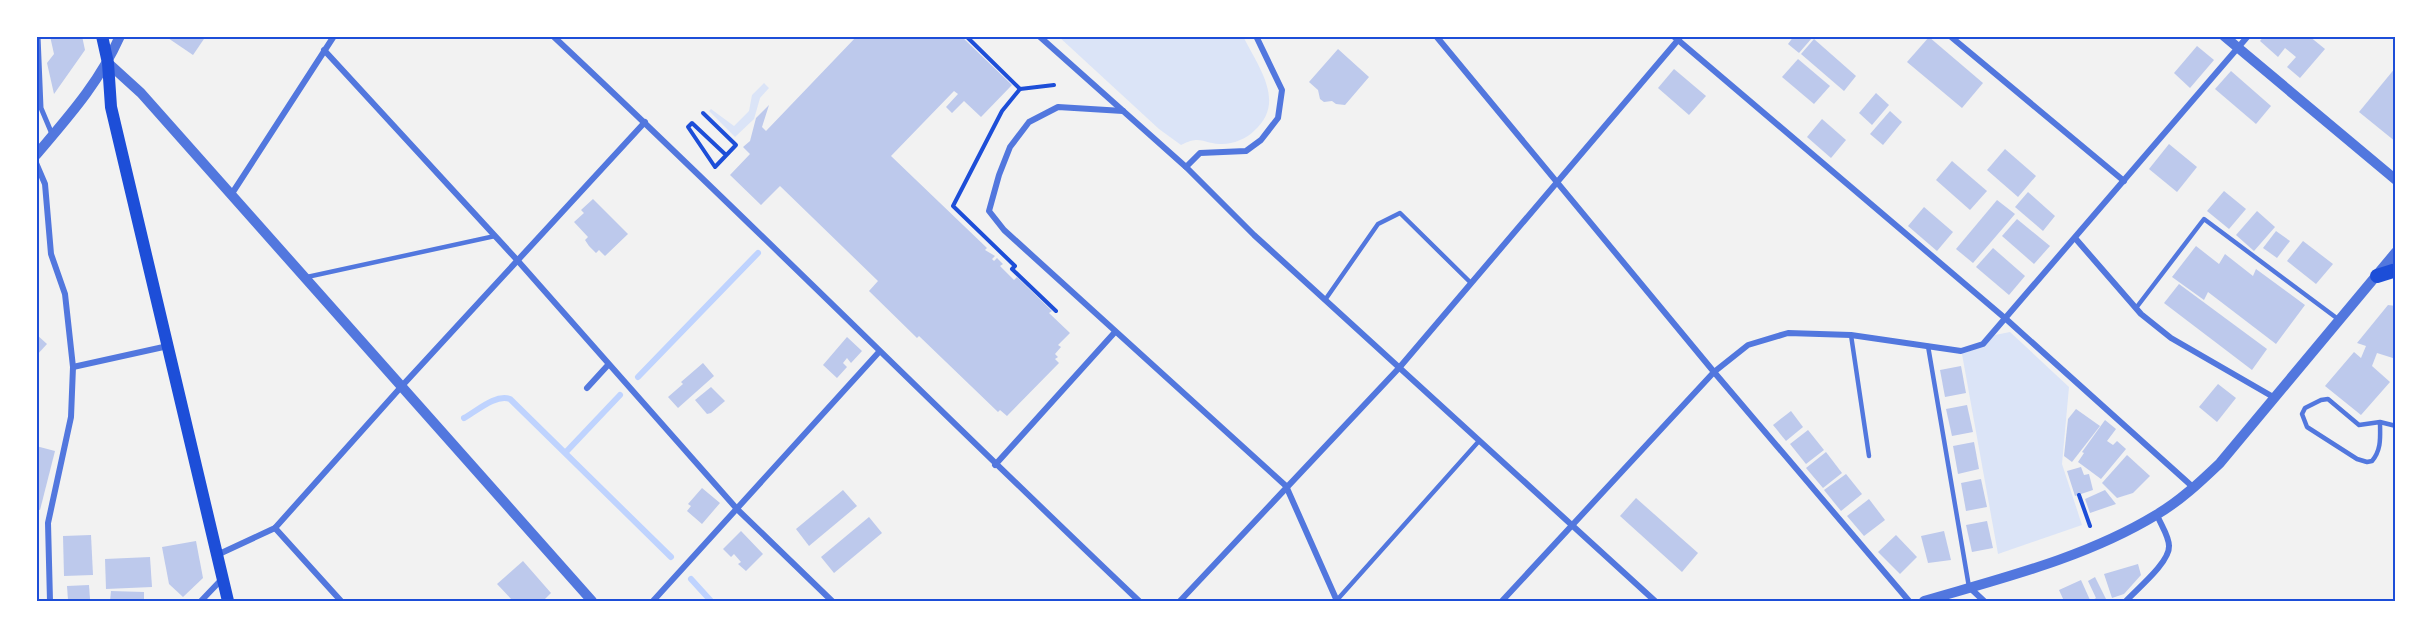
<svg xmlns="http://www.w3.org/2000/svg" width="2432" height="637" font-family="Poppins,sans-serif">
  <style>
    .green { fill: #dbe4f7 }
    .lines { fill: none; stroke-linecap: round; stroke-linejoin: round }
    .stream { stroke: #bfd3fe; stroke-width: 6 }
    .building { fill: #bdc9ec }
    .path { stroke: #1d4ed8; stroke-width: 4 }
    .service { stroke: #5277de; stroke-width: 4.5 }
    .pedestrian { stroke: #5277de; stroke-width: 5 }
    .minor { stroke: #5277de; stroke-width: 6 }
    .tertiary { stroke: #5277de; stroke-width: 10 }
    .secondary { stroke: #1d4ed8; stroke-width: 12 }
    .trunk { stroke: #1d4ed8; stroke-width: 14 }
    .neatline { fill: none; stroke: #1d4ed8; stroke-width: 2 }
  </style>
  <rect width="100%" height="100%" fill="#f2f2f2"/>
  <!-- green -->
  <g class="green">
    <path d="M 1058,36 L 1243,36 C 1258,67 1287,102 1254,131 C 1246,139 1231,145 1220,144 C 1201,143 1201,135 1181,145 L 1159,129 Z"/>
    <polygon points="764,83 769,88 760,98 754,119 735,137 709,111 711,109 734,126 749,111 752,95"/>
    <polygon points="2010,332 2069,387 2062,464 2082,525 1998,554 1962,354 1985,345 1995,335"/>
  </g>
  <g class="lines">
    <!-- stream -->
    <g class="stream">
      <polyline points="638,377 758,253"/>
      <path d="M 464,418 C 477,411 495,394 510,399 L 671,557"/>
      <polyline points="566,452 620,395"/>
      <polyline points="691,579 711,601"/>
    </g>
  </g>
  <!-- building -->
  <g class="building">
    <polygon points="50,36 82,36 85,50 54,94 47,63 54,54"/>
    <polygon points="165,36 206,36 193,55"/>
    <polygon points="857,36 961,36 1012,85 981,117 964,101 952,113 946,107 958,94 954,91 891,156 987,248 985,250 995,256 992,259 994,261 997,258 1003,264 1000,266 1014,280 1017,277 1052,311 1049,313 1070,333 1058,345 1061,347 1055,354 1058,357 1055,359 1059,363 1007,416 1000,410 998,412 919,336 917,338 869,291 878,281 780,186 761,205 730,175 750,154 743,147 750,141 756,118 769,105 762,127 766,131"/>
    <polygon points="1794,36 1810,36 1812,38 1799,53 1788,44"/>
    <polygon points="2264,36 2309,36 2325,49 2300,78 2287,67 2296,57 2285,48 2278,57 2260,41"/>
    <polygon points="1929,37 1983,83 1962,108 1907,62"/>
    <polygon points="1814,39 1856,76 1844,91 1801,54"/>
    <polygon points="2197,46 2214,60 2190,88 2174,73"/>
    <polygon points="1338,49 1369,77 1345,105 1336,104 1332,101 1324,102 1320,99 1318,90 1309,82"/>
    <polygon points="1798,59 1830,86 1814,104 1782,77"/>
    <polygon points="2396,67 2396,142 2359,112"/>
    <polygon points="1674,69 1706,96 1689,115 1658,88"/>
    <polygon points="2231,71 2271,106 2256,124 2215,89"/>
    <polygon points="1876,93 1889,105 1872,125 1859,113"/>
    <polygon points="1890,111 1902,122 1883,145 1870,134"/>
    <polygon points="1822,119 1846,140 1831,158 1807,137"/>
    <polygon points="2169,144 2197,167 2177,192 2149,169"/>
    <polygon points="2005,149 2036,176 2018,197 1987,170"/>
    <polygon points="1952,161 1987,191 1970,210 1936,180"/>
    <polygon points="2224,191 2246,209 2229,229 2207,211"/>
    <polygon points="2028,192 2055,216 2043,231 2015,207"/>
    <polygon points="593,199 628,234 605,256 599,250 596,253 589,246 585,240 588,237 574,222 584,213 581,210"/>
    <polygon points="1997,200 2015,214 1973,263 1956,249"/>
    <polygon points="1924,207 1953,232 1937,251 1908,226"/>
    <polygon points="2257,211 2275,227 2254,251 2236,235"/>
    <polygon points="2017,219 2050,246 2034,264 2002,236"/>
    <polygon points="2276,231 2290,241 2277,258 2263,248"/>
    <polygon points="2303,241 2333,264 2316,284 2287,261"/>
    <polygon points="2196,246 2219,264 2225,254 2253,276 2256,269 2305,305 2276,344 2208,292 2204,300 2172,277"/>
    <polygon points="1993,248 2025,276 2009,295 1976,267"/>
    <polygon points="2179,284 2267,349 2252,370 2164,303"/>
    <polygon points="2388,305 2396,306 2396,359 2377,353 2372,366 2390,382 2361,415 2325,386 2354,352 2361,358 2366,346 2357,343"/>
    <polygon points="36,334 47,344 36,356"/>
    <polygon points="847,337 862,351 851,363 847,358 843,363 847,367 837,378 823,365"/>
    <polygon points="703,363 714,376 678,408 668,397 683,384 681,382"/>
    <polygon points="1961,366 1966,393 1945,397 1940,370"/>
    <polygon points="2218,384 2236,398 2217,422 2199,407"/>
    <polygon points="711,387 725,401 711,413 707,414 695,400"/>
    <polygon points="1967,405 1973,432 1952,436 1946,409"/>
    <polygon points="2076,409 2100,426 2072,462 2064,456 2068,419"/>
    <polygon points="1791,411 1803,427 1786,441 1773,425"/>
    <polygon points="2105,420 2116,429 2107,441 2113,445 2117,441 2126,449 2101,479 2078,462 2084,453 2082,452"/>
    <polygon points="1808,430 1824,450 1806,464 1790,444"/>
    <polygon points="1974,442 1979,469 1958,474 1953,446"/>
    <polygon points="36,446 55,451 40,510 36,509"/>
    <polygon points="1826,452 1842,473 1823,488 1806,468"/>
    <polygon points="2127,455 2150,476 2133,493 2117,498 2102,483"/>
    <polygon points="2081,467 2084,475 2089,474 2093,490 2075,496 2067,471"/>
    <polygon points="1846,474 1862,494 1841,511 1824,490"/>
    <polygon points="1981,479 1987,507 1966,511 1961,483"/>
    <polygon points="702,488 720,503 702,524 687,511 691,506 688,504"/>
    <polygon points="843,490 857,506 809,546 796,529"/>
    <polygon points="2105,490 2116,504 2090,513 2085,499"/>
    <polygon points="1636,498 1698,553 1682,572 1620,516"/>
    <polygon points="1869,499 1885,520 1864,536 1847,516"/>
    <polygon points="869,517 882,533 834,573 821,557"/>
    <polygon points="1987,521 1993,548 1972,552 1966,525"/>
    <polygon points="741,531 763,554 746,571 738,564 741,562 734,554 731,557 723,549"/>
    <polygon points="1944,531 1951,560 1928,563 1921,536"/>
    <polygon points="91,535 93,575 64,576 63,536"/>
    <polygon points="1896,535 1917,557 1900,574 1878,552"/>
    <polygon points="196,541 203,578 183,597 169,584 162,547"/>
    <polygon points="150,557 152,587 106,589 105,559"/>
    <polygon points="523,561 551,593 543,601 513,601 497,584"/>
    <polygon points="2138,564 2141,575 2124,594 2112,598 2104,574"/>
    <polygon points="2095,577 2107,601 2091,601 2096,598 2088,581"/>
    <polygon points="2081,580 2090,600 2064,601 2059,590"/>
    <polygon points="89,585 90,599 68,600 67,586"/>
    <polygon points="111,591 144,592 144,601 110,601"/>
  </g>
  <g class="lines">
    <!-- path -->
    <g class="path">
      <polyline points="966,36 1020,89 1054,85"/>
      <polyline points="1020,89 1002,111 953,206 1015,266 1012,269 1056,311"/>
      <polyline points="703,113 736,145 715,167 688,127 692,123 726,155"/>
      <polyline points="2079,495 2090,526"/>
    </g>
    <!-- service -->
    <g class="service">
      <polyline points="307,277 495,236"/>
      <polyline points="1325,300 1378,224 1400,213 1471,283"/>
      <polyline points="2136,308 2204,219 2338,319"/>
      <polyline points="1851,335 1869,456"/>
      <polyline points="1928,346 1969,587"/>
      <path d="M 2380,422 C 2380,436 2382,449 2372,461 L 2367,462 L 2357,459 L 2307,427 L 2302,414 L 2305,408 L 2321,400 L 2328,399 L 2359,425 L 2380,422 L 2396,426"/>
      <polyline points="1337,600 1479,441"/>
    </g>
    <!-- pedestrian -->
    <polyline class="pedestrian" points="38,36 41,108 52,134"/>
    <!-- minor -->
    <g class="minor">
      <path d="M 553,36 C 751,222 942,414 1139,601"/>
      <polyline points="1039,36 1186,167 1254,235 1655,601"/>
      <polyline points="1436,36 1714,372 1909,601"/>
      <polyline points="1681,36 1678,40 2006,319 2194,488"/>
      <polyline points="1950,36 2124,181"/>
      <polyline points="324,50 518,261 737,509 832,601"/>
      <polyline points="1123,111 1058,107 1029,122 1010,147 999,175 989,211 1004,230 1286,486 1337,601"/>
      <polyline points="36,163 45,184 51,254 65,294 73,367 71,417 48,523 50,601"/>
      <polyline points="1186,167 1200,153 1246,151 1261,140 1278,118 1282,90 1256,36"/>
      <polyline points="231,195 334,36"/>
      <polyline points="2075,238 2141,314 2171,338 2275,398"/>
      <polyline points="73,367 168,346"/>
      <polyline points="587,388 608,365"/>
      <polyline points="995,465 1115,332"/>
      <polyline points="275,528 341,601"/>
      <polyline points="217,555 275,528 401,387 645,122"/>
      <polyline points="1969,587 1984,601"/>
      <polyline points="201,601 222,579"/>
      <polyline points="653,601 879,352"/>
      <polyline points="1180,601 1399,368 1678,40 1673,36"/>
      <polyline points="1502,601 1714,372 1748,345 1788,333 1851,335 1961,351 1983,344 2248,36"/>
      <path d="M 2126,601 C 2137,589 2170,562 2169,546 C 2169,536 2161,525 2157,515"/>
    </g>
    <!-- tertiary -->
    <g class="tertiary">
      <polyline points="2224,36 2396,180"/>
      <polyline points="108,63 141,93 592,601"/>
      <path d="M 36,155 C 69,116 99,83 120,36"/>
      <path d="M 1924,601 C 2002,578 2085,558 2156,515 C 2180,501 2200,482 2220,463 L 2396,252"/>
    </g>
    <!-- secondary -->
    <polyline class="secondary" points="102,36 108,63 111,107 228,601"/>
    <!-- trunk -->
    <polyline class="trunk" points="2377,276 2396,270"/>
  </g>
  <!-- border -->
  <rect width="2432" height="637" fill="none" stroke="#ffffff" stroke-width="75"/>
  <rect x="38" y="38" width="2356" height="562" class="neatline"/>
</svg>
